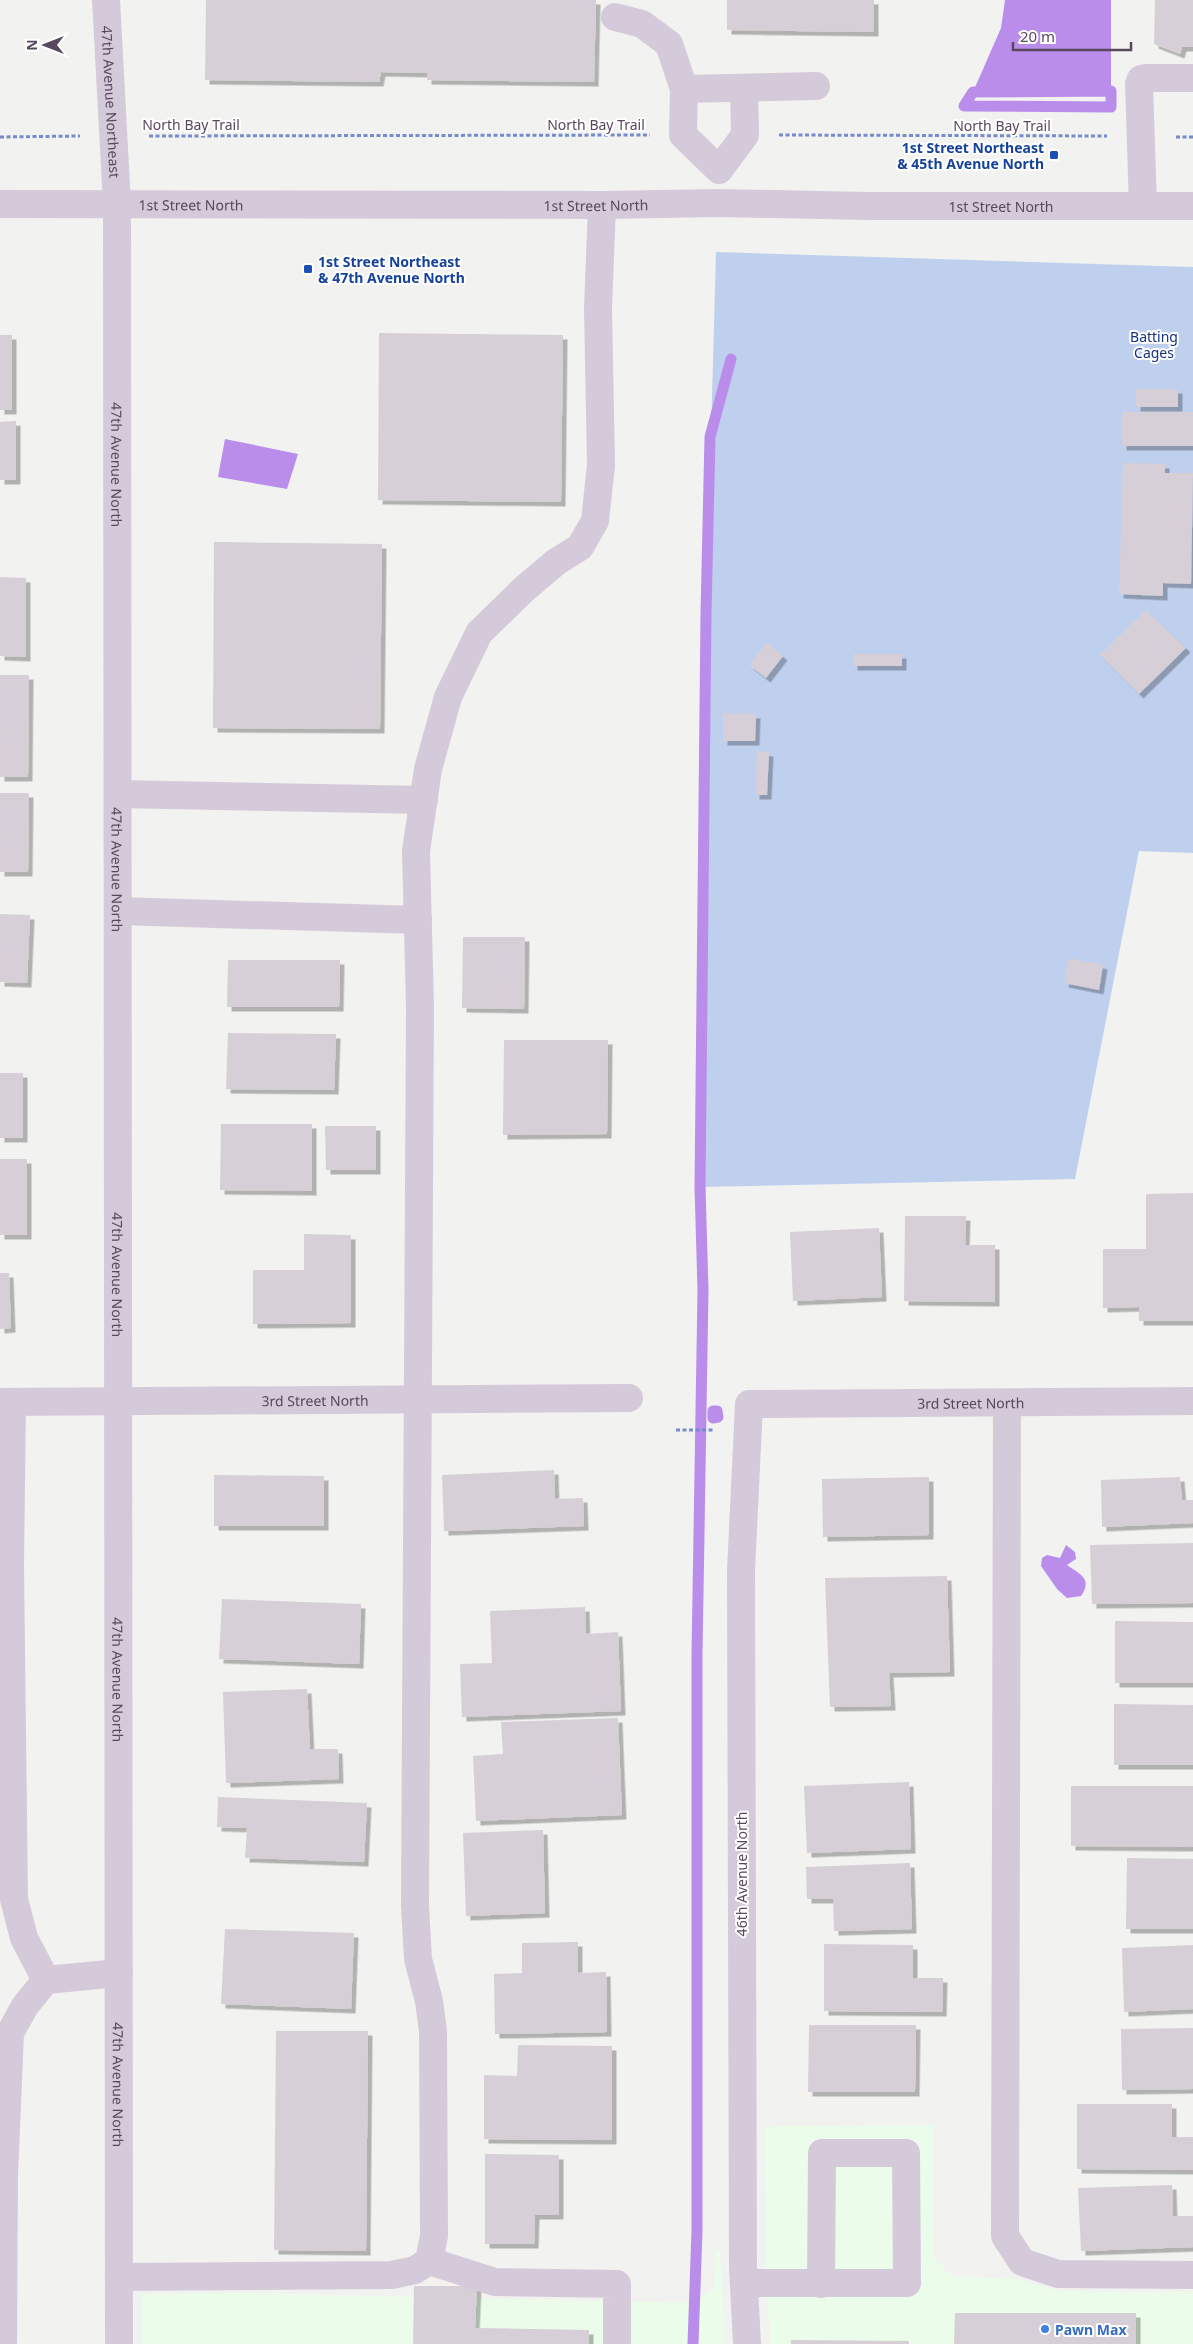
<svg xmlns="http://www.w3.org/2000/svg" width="1193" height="2344" font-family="'Noto Sans',sans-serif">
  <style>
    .commercial { fill: #ebfcea }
    .green { fill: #bfd0ef }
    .water { fill: #ba8deb }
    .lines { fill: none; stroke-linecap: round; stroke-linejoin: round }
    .stream { stroke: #ba8deb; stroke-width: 11 }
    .building { fill: #d6cfd7; filter: url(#shadow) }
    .path { stroke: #778acd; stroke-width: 3; stroke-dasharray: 4 2.5; stroke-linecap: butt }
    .minor { stroke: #d5cad9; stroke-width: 28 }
    .transit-dot { fill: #1a4fb4; stroke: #fff; stroke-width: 2 }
    .shop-dot { fill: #3f7fe0; stroke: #fff; stroke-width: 2 }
    .labels { text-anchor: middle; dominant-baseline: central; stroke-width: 4; stroke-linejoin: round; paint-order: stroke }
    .street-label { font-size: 14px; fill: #58485d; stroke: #fff }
    .transit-label { font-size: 14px; font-weight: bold; fill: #164399; stroke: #fff; text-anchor: end }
    .park-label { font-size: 14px; fill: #18307f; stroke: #fff }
    .shop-label { font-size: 14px; font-weight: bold; fill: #366cbe; stroke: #fff; text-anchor: start }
  </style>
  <defs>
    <filter id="shadow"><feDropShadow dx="4.5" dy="4.5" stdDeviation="0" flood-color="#0004"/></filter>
  </defs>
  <rect width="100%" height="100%" fill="#f2f2f0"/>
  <!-- commercial -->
  <g class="commercial">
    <polygon points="934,2125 934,2258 952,2276 1018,2279 1058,2291 1193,2292 1193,2344 770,2344 766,2266 765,2128 780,2126"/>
    <polygon points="716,2251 720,2251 725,2344 142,2344 142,2294 243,2293 694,2303 714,2287"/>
  </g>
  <!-- green -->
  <polygon class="green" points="716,252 1193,267 1193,853 1139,851 1075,1179 700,1187 706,614"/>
  <!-- water -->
  <g class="water">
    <polygon points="1005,0 1111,0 1111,91 973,92 1001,28"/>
    <polygon points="225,439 298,454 287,489 218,477"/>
    <path d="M 1066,1545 L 1075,1552 L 1076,1559 L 1067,1565 C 1080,1574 1093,1579 1081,1596 L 1067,1598 L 1057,1589 L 1041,1566 L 1042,1558 L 1047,1555 L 1060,1558 Z"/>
  </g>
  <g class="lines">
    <!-- stream -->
    <g class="stream">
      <polygon points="1111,91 1111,107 964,106 973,92"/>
      <polygon points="713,1411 717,1411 718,1417 713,1418"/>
      <polyline points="693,2344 697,2231 697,1654 703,1290 700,1187 706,614 710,437 731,359"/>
    </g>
  </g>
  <!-- building -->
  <g class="building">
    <polygon points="206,0 596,0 594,82 427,80 427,73 381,72 379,82 205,80"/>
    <polygon points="727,0 874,0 874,32 727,30"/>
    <polygon points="1155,0 1193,0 1193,47 1182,47 1180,54 1154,44"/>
    <polygon points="379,333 563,335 561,502 378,500"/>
    <rect x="0" y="335" width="12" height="75"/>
    <rect x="1136" y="389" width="42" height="18"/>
    <rect x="1122" y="412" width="71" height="34"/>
    <polygon points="16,421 16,480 0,480 0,422"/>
    <polygon points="1123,463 1165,464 1165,473 1193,473 1191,584 1163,583 1163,596 1119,594"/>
    <polygon points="214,542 382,544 380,729 213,728"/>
    <polygon points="0,577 26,578 26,657 0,656"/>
    <polygon points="1146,610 1186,648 1139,694 1100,655"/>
    <polygon points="767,643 783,656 766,678 749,665"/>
    <rect x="853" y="654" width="49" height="12"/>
    <polygon points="0,675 29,675 28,777 0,777"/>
    <polygon points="723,713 756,714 755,741 723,741"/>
    <polygon points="757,751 769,752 767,795 755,795"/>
    <polygon points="0,793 29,793 28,872 0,872"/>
    <polygon points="0,914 30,915 27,983 0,982"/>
    <polygon points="463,937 525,937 524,1009 462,1008"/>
    <polygon points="1069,958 1103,965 1099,990 1064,983"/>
    <polygon points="228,960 340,960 339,1007 227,1007"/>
    <polygon points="228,1033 336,1034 334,1090 226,1089"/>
    <polygon points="504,1040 608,1040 607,1134 503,1135"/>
    <rect x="0" y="1073" width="23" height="65"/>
    <polygon points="221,1124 312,1124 312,1191 220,1190"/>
    <polygon points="325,1126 376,1126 376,1170 326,1170"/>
    <rect x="0" y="1159" width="27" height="76"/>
    <polygon points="1193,1193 1193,1321 1139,1321 1139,1307 1103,1308 1103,1249 1146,1249 1146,1194"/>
    <polygon points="905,1216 966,1216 965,1245 995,1245 995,1302 904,1301"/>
    <polygon points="879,1228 882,1297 793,1301 790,1232"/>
    <polygon points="304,1234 351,1235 351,1323 253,1324 253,1270 304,1270"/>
    <polygon points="0,1273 9,1273 11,1328 0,1329"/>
    <polygon points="554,1470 555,1499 583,1498 584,1526 444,1531 442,1475"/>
    <polygon points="214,1475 324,1476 324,1526 214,1526"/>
    <polygon points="929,1477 929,1535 823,1537 822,1479"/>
    <polygon points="1180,1477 1182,1500 1193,1500 1193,1523 1102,1527 1101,1480"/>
    <polygon points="1193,1543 1193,1603 1092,1604 1090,1545"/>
    <polygon points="947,1576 950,1672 889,1673 891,1706 830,1707 825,1578"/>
    <polygon points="222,1599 361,1604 359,1664 219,1659"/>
    <polygon points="585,1607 586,1634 618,1632 621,1711 462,1717 460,1664 492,1663 490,1611"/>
    <polygon points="1115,1621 1193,1622 1193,1683 1115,1683"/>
    <polygon points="307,1689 310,1749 338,1749 339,1779 226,1783 223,1692"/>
    <polygon points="1114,1704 1193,1705 1193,1765 1114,1765"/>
    <polygon points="618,1718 622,1815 476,1821 473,1756 503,1754 501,1722"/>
    <polygon points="909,1782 911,1849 807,1853 804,1786"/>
    <polygon points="1071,1786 1193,1786 1193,1847 1071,1846"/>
    <polygon points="218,1797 367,1803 364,1862 245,1858 247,1828 217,1827"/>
    <polygon points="543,1830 545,1913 466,1916 463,1833"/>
    <polygon points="1127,1858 1193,1859 1193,1929 1126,1929"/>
    <polygon points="910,1863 912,1929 834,1931 833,1899 807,1899 806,1867"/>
    <polygon points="225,1929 354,1933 351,2009 221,2004"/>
    <polygon points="578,1942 578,1973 606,1972 607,2032 495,2034 494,1974 522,1973 522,1943"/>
    <polygon points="824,1944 913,1945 913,1978 943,1978 942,2012 824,2011"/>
    <polygon points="1193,1945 1193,2009 1124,2012 1122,1948"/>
    <polygon points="809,2025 916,2025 915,2092 808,2092"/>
    <polygon points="1193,2028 1193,2089 1122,2090 1121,2029"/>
    <polygon points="276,2031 368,2031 366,2251 274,2250"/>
    <polygon points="518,2045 612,2046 612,2140 484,2139 484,2075 517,2076"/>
    <polygon points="1077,2104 1172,2104 1172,2137 1193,2137 1193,2170 1077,2169"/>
    <polygon points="485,2154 559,2155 559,2215 535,2215 534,2244 485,2244"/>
    <polygon points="1172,2185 1173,2216 1193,2216 1193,2247 1081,2251 1078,2188"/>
    <polygon points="414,2286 477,2286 475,2328 589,2330 589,2344 413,2344"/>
    <polygon points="955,2313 1136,2313 1136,2344 954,2344"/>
    <polygon points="791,2340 909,2341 909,2344 791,2344"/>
  </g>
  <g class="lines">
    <!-- path -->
    <g class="path">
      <polyline points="779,135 1107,136"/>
      <polyline points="149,136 650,135"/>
      <polyline points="0,137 80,136"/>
      <polyline points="1176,137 1193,137"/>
      <polyline points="676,1430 713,1430"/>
    </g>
    <!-- minor -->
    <g class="minor">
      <path id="s1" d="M 106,0 L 117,204 L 119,2344"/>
      <polyline points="615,17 642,24 669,44 684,89 683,135 719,170 745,135 744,88"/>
      <polyline points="684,89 816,86"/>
      <path id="s2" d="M 0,204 L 602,205 L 719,203 L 869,206 L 1193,206"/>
      <polyline points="1143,206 1139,84 1141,79 1145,78 1193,78"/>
      <polyline points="118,794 424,800"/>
      <polyline points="118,911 418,920"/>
      <path id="s3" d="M 0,1402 L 629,1398"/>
      <polyline points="12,1402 10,1565 14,1899 24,1938 46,1980"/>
      <polyline points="1007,1403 1005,2236 1022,2262 1058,2274 1193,2275"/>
      <polyline points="429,2261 495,2282 617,2284 617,2344"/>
      <polyline points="119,2277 392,2275 415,2270 429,2261 434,2236 433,2031 429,2001 418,1959 415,1905 420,1008 416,851 428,769 448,697 479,633 523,590 556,562 580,547 595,521 601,465 598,309 602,205"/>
      <polyline points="744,2283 907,2283 906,2153 822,2153 821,2284"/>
      <polyline points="3,2344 4,2176 10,2033 25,2006 46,1980 119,1973"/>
      <path id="s4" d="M 747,2344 L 743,2267 L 741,1571 L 749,1404 L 1193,1401"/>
    </g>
  </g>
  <!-- markers -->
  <g class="transit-dot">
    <rect x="1049" y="150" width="10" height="10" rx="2.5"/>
    <rect x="303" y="264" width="10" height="10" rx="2.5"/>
  </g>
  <circle class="shop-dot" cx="1045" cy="2329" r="5"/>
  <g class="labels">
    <!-- street labels -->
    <g class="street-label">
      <text stroke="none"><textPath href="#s1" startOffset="102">47th Avenue Northeast</textPath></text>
      <text x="191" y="124">North Bay Trail</text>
      <text x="596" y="124">North Bay Trail</text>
      <text x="1002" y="125">North Bay Trail</text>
      <text stroke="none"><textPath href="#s2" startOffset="191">1st Street North</textPath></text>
      <text stroke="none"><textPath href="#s2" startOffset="596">1st Street North</textPath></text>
      <text stroke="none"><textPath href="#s2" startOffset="1001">1st Street North</textPath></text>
      <text stroke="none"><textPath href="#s1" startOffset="465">47th Avenue North</textPath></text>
      <text stroke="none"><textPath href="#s1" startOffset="870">47th Avenue North</textPath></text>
      <text stroke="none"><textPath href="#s1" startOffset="1275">47th Avenue North</textPath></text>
      <text stroke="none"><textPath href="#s3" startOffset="315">3rd Street North</textPath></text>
      <text stroke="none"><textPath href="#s4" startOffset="1162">3rd Street North</textPath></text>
      <text stroke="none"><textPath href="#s1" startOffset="1680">47th Avenue North</textPath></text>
      <text transform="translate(741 1874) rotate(-90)">46th Avenue North</text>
      <text stroke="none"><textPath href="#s1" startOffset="2085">47th Avenue North</textPath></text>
    </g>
    <!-- transit labels -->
    <g class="transit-label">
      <text x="1044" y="147">1st Street Northeast<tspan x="1044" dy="16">&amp; 45th Avenue North</tspan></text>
      <text x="318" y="261" text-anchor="start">1st Street Northeast<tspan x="318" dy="16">&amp; 47th Avenue North</tspan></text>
    </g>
    <!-- park labels -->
    <g class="park-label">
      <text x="1154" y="336">Batting<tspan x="1154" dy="16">Cages</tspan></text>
    </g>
    <!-- shop labels -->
    <g class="shop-label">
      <text x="1055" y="2329">Pawn Max</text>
    </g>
  </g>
  <!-- north arrow -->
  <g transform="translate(45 45) rotate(270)" stroke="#ffffff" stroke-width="4" paint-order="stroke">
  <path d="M0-4L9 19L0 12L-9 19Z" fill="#58485d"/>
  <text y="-8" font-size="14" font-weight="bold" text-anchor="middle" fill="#58485d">N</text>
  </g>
  <!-- scale -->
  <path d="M1013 42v8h118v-8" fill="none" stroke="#58485d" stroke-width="2.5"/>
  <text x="1020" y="42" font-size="15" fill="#58485d" stroke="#ffffff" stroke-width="4" paint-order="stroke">20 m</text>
</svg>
